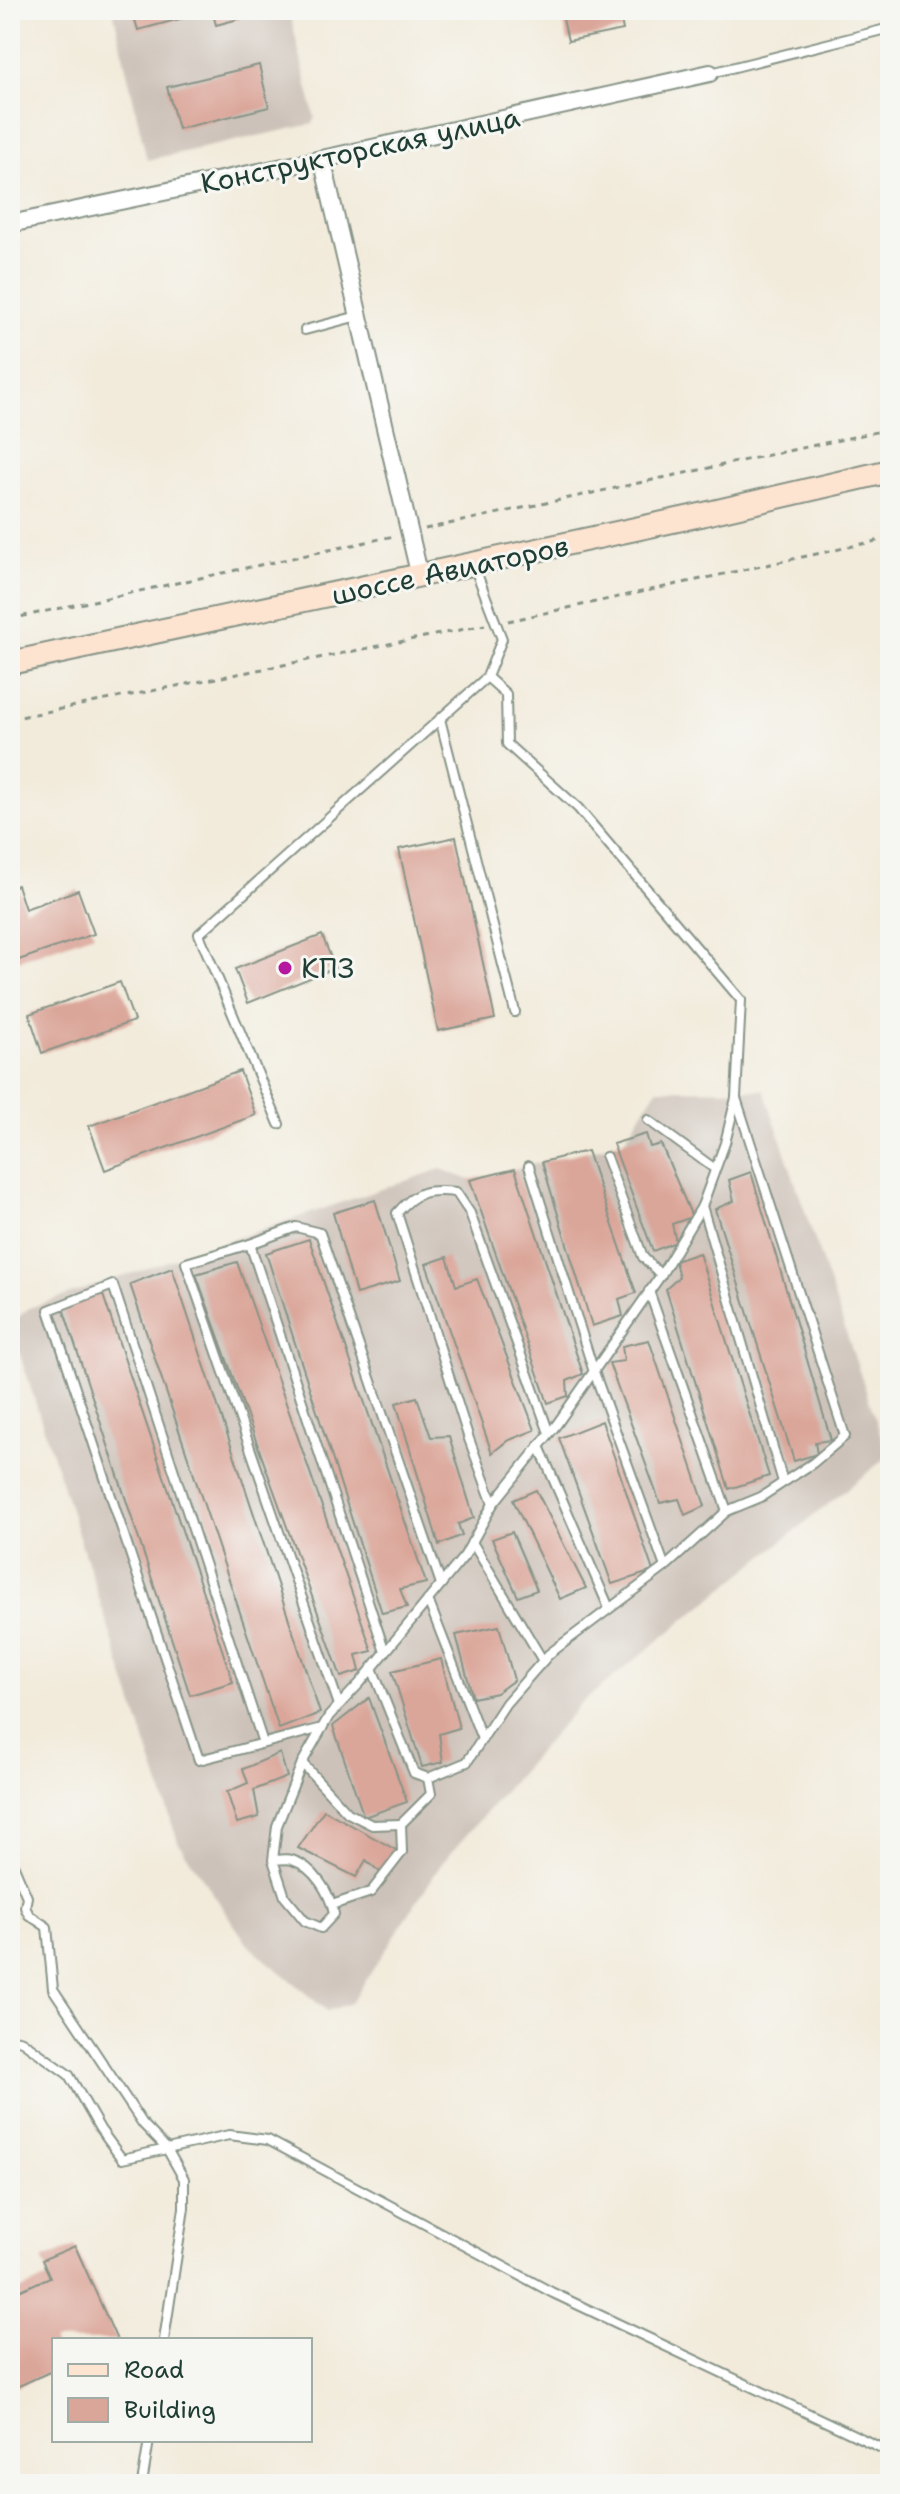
<svg xmlns="http://www.w3.org/2000/svg" width="900" height="2494" font-family="'Shantell Sans',sans-serif">
  <style>
    .industrial { fill: #cdc2b9 }
    .building { fill: #dba69a }
    .lines { fill: none; stroke-linecap: round; stroke-linejoin: round }
    .lane-casing { stroke: #889488; stroke-width: 12 }
    .street-casing { stroke: #889488; stroke-width: 20 }
    .secondary-casing { stroke: #889488; stroke-width: 26 }
    .path { stroke: #889488; stroke-width: 3; stroke-dasharray: 6 6; stroke-linecap: butt }
    .lane { stroke: #fff; stroke-width: 8 }
    .street { stroke: #fff; stroke-width: 16 }
    .secondary { stroke: #fde4d1; stroke-width: 22 }
    .poi-dot { fill: #b5179e; stroke: #f6f6f2; stroke-width: 3 }
    .labels { text-anchor: middle; dominant-baseline: central; stroke-width: 6; stroke-linejoin: round; paint-order: stroke }
    .street-label { font-size: 28px; fill: #1f3d34; stroke: #f6f6f2 }
    .poi-label { font-size: 28px; fill: #1f3d34; stroke: #f6f6f2; text-anchor: start }
  </style>
  <rect width="100%" height="100%" fill="#f6f6f2"/>
  <filter id="ink" filterUnits="userSpaceOnUse"><feTurbulence type="fractalNoise" baseFrequency=".0125" numOctaves="2"/><feDisplacementMap in="SourceGraphic" scale="16" xChannelSelector="R" yChannelSelector="G"/><feConvolveMatrix kernelMatrix="1 2 1 2 8 2 1 2 1" color-interpolation-filters="sRGB"/></filter>
  <filter id="wash" filterUnits="userSpaceOnUse"><feTurbulence type="fractalNoise" baseFrequency=".006" numOctaves="4" result="noise"/><feDisplacementMap in="SourceGraphic" scale="32" xChannelSelector="R" yChannelSelector="G"/><feGaussianBlur stdDeviation="1.8" result="paint"/><feColorMatrix in="noise" values="0 0 0 0 0 0 0 0 0 0 0 0 0 0 0 0 0 1.4 0 .05"/><feComposite in="paint" operator="in"/></filter>
  <g filter="url(#wash)">
    <rect width="100%" height="100%" fill="#f2ebdb"/>
    <!-- industrial -->
    <g class="industrial">
      <polygon points="113,10 289,10 315,118 313,124 147,160"/>
      <polygon points="657,1089 764,1090 888,1456 581,1703 442,1863 351,2003 327,2011 248,1945 178,1842 10,1324 29,1308 441,1169 470,1180 623,1142"/>
    </g>
    <g id="blocks">
      <!-- building -->
      <g class="building">
        <polygon points="132,10 210,10 210,11 138,30"/>
        <polygon points="212,10 244,10 246,17 216,25"/>
        <polygon points="561,10 619,10 623,30 568,41"/>
        <polygon points="259,65 269,107 178,129 167,87"/>
        <polygon points="456,837 495,1019 438,1031 399,849"/>
        <polygon points="17,885 25,909 78,890 94,934 10,963 10,888"/>
        <polygon points="322,935 335,968 248,1003 235,969"/>
        <polygon points="120,982 134,1021 42,1053 29,1014"/>
        <polygon points="240,1071 256,1115 105,1170 89,1126"/>
        <polygon points="646,1134 650,1147 661,1144 692,1217 672,1224 676,1242 653,1251 613,1144"/>
        <polygon points="587,1151 636,1293 619,1299 623,1316 592,1326 542,1162"/>
        <polygon points="515,1169 583,1374 567,1381 568,1396 548,1403 470,1180"/>
        <polygon points="751,1172 831,1440 815,1442 817,1454 794,1461 715,1209 734,1201 729,1180"/>
        <polygon points="375,1200 400,1281 356,1294 333,1213"/>
        <polygon points="309,1239 426,1583 400,1589 407,1607 382,1613 266,1253"/>
        <polygon points="699,1253 769,1476 729,1489 666,1289 679,1277 675,1261"/>
        <polygon points="447,1257 456,1286 477,1279 535,1430 507,1441 492,1453 426,1264"/>
        <polygon points="237,1262 372,1651 356,1655 360,1671 341,1677 196,1274"/>
        <polygon points="172,1268 320,1713 279,1729 130,1284"/>
        <polygon points="102,1292 233,1682 190,1695 62,1305"/>
        <polygon points="649,1340 705,1506 685,1515 679,1499 660,1503 609,1363 624,1361 622,1346"/>
        <polygon points="417,1397 431,1437 449,1436 474,1518 458,1524 462,1535 439,1545 396,1403"/>
        <polygon points="602,1421 653,1571 612,1584 559,1438"/>
        <polygon points="536,1490 586,1588 560,1599 513,1500"/>
        <polygon points="512,1532 537,1590 518,1597 492,1539"/>
        <polygon points="499,1626 514,1680 496,1693 473,1698 456,1635"/>
        <polygon points="441,1659 459,1728 439,1734 443,1762 422,1767 392,1671"/>
        <polygon points="369,1698 407,1802 364,1817 333,1726"/>
        <polygon points="280,1753 287,1777 254,1790 259,1817 237,1823 227,1792 248,1783 243,1769"/>
        <polygon points="324,1810 396,1850 381,1873 366,1860 356,1877 298,1848"/>
        <polygon points="75,2246 117,2340 54,2340 54,2370 10,2390 10,2295 50,2277 42,2260"/>
      </g>
    </g>
  </g>
  <g filter="url(#ink)">
    <use href="#blocks" fill-opacity="0" stroke="#889488" stroke-width="2"/>
    <g class="lines">
      <!-- lane casing -->
      <g class="lane-casing">
        <g id="lane">
          <polyline points="711,73 890,28"/>
          <polyline points="305,330 358,316"/>
          <polyline points="440,719 515,1012"/>
          <polyline points="648,1120 715,1169"/>
          <polyline points="279,1124 199,934 487,677"/>
          <polyline points="606,1157 643,1257 661,1275"/>
          <polyline points="529,1166 593,1369 665,1567"/>
          <polyline points="702,1206 783,1482"/>
          <polyline points="250,1244 296,1227 320,1233 441,1584"/>
          <polyline points="649,1291 727,1511"/>
          <polyline points="539,1446 609,1608"/>
          <path d="M 493,1504 L 469,1439 L 397,1213 C 416,1191 426,1189 456,1192 L 470,1213 L 549,1433"/>
          <polyline points="472,1542 543,1661"/>
          <polyline points="428,1600 482,1739"/>
          <polyline points="372,1668 414,1773 428,1778"/>
          <polyline points="339,1705 186,1263 250,1244 385,1652"/>
          <polyline points="263,1743 113,1285 49,1310 199,1760 322,1728"/>
          <polyline points="302,1763 348,1813 372,1825 401,1824"/>
          <polyline points="10,1857 27,1897 25,1907 29,1915 47,1927 53,1989 143,2124 167,2149"/>
          <path d="M 273,1860 C 278,1860 287,1858 292,1860 C 314,1867 330,1893 334,1914 L 321,1928 L 305,1921 L 285,1897 L 273,1860 L 277,1826 L 302,1763 L 329,1716 L 360,1683 L 465,1555 L 493,1504 L 557,1424 L 661,1275 L 702,1206 L 725,1143 L 736,1098 L 741,1000 L 578,808 L 507,744 L 506,694 L 487,677 L 502,639 L 474,566"/>
          <polyline points="332,1905 371,1892 402,1852 401,1824 431,1794 428,1778 467,1762 506,1703 549,1654 665,1567 727,1511 761,1497 813,1463 845,1436 736,1098"/>
          <polyline points="10,2038 22,2041 69,2075 100,2129 122,2159 167,2149"/>
          <polyline points="164,2340 184,2208 184,2179 167,2149 229,2135 268,2140 553,2293 890,2452"/>
          <polyline points="142,2484 149,2440"/>
        </g>
      </g>
      <!-- street casing -->
      <g class="street-casing">
        <g id="street">
          <polyline points="322,159 420,577"/>
          <polyline points="10,224 336,156 710,73"/>
        </g>
      </g>
      <!-- secondary casing -->
      <g class="secondary-casing">
        <polyline id="secondary" points="10,663 696,516 890,471"/>
      </g>
      <!-- path -->
      <g class="path">
        <polyline points="425,529 890,429"/>
        <polyline points="10,619 394,536"/>
        <polyline points="508,621 890,538"/>
        <polyline points="10,719 485,625"/>
      </g>
      <!-- lane -->
      <use href="#lane" class="lane"/>
      <!-- street -->
      <use href="#street" class="street"/>
      <!-- secondary -->
      <use href="#secondary" class="secondary"/>
    </g>
  </g>
  <!-- markers -->
  <circle class="poi-dot" cx="285" cy="968" r="8"/>
  <g class="labels">
    <!-- street labels -->
    <g class="street-label">
      <text transform="translate(360 150) rotate(-12)">Конструкторская улица</text>
      <text transform="translate(450 570) rotate(-12)">шоссе Авиаторов</text>
    </g>
    <!-- poi labels -->
    <g class="poi-label">
      <text x="301" y="968">КПЗ</text>
    </g>
  </g>
  <!-- margin -->
  <rect width="900" height="2494" fill="none" stroke="#f6f6f2" stroke-width="40"/>
  <!-- legend -->
  <rect x="52" y="2338" width="260" height="104" fill="#f6f6f2" stroke="#a0aca6" stroke-width="2"/>
  <rect x="68" y="2364" width="40" height="12" fill="#fde4d1" stroke="#a0aca6" stroke-width="2"/>
  <text x="124" y="2378" font-size="24" fill="#1f3d34">Road</text>
  <rect x="68" y="2398" width="40" height="24" fill="#dba69a" stroke="#a0aca6" stroke-width="2"/>
  <text x="124" y="2418" font-size="24" fill="#1f3d34">Building</text>
</svg>
